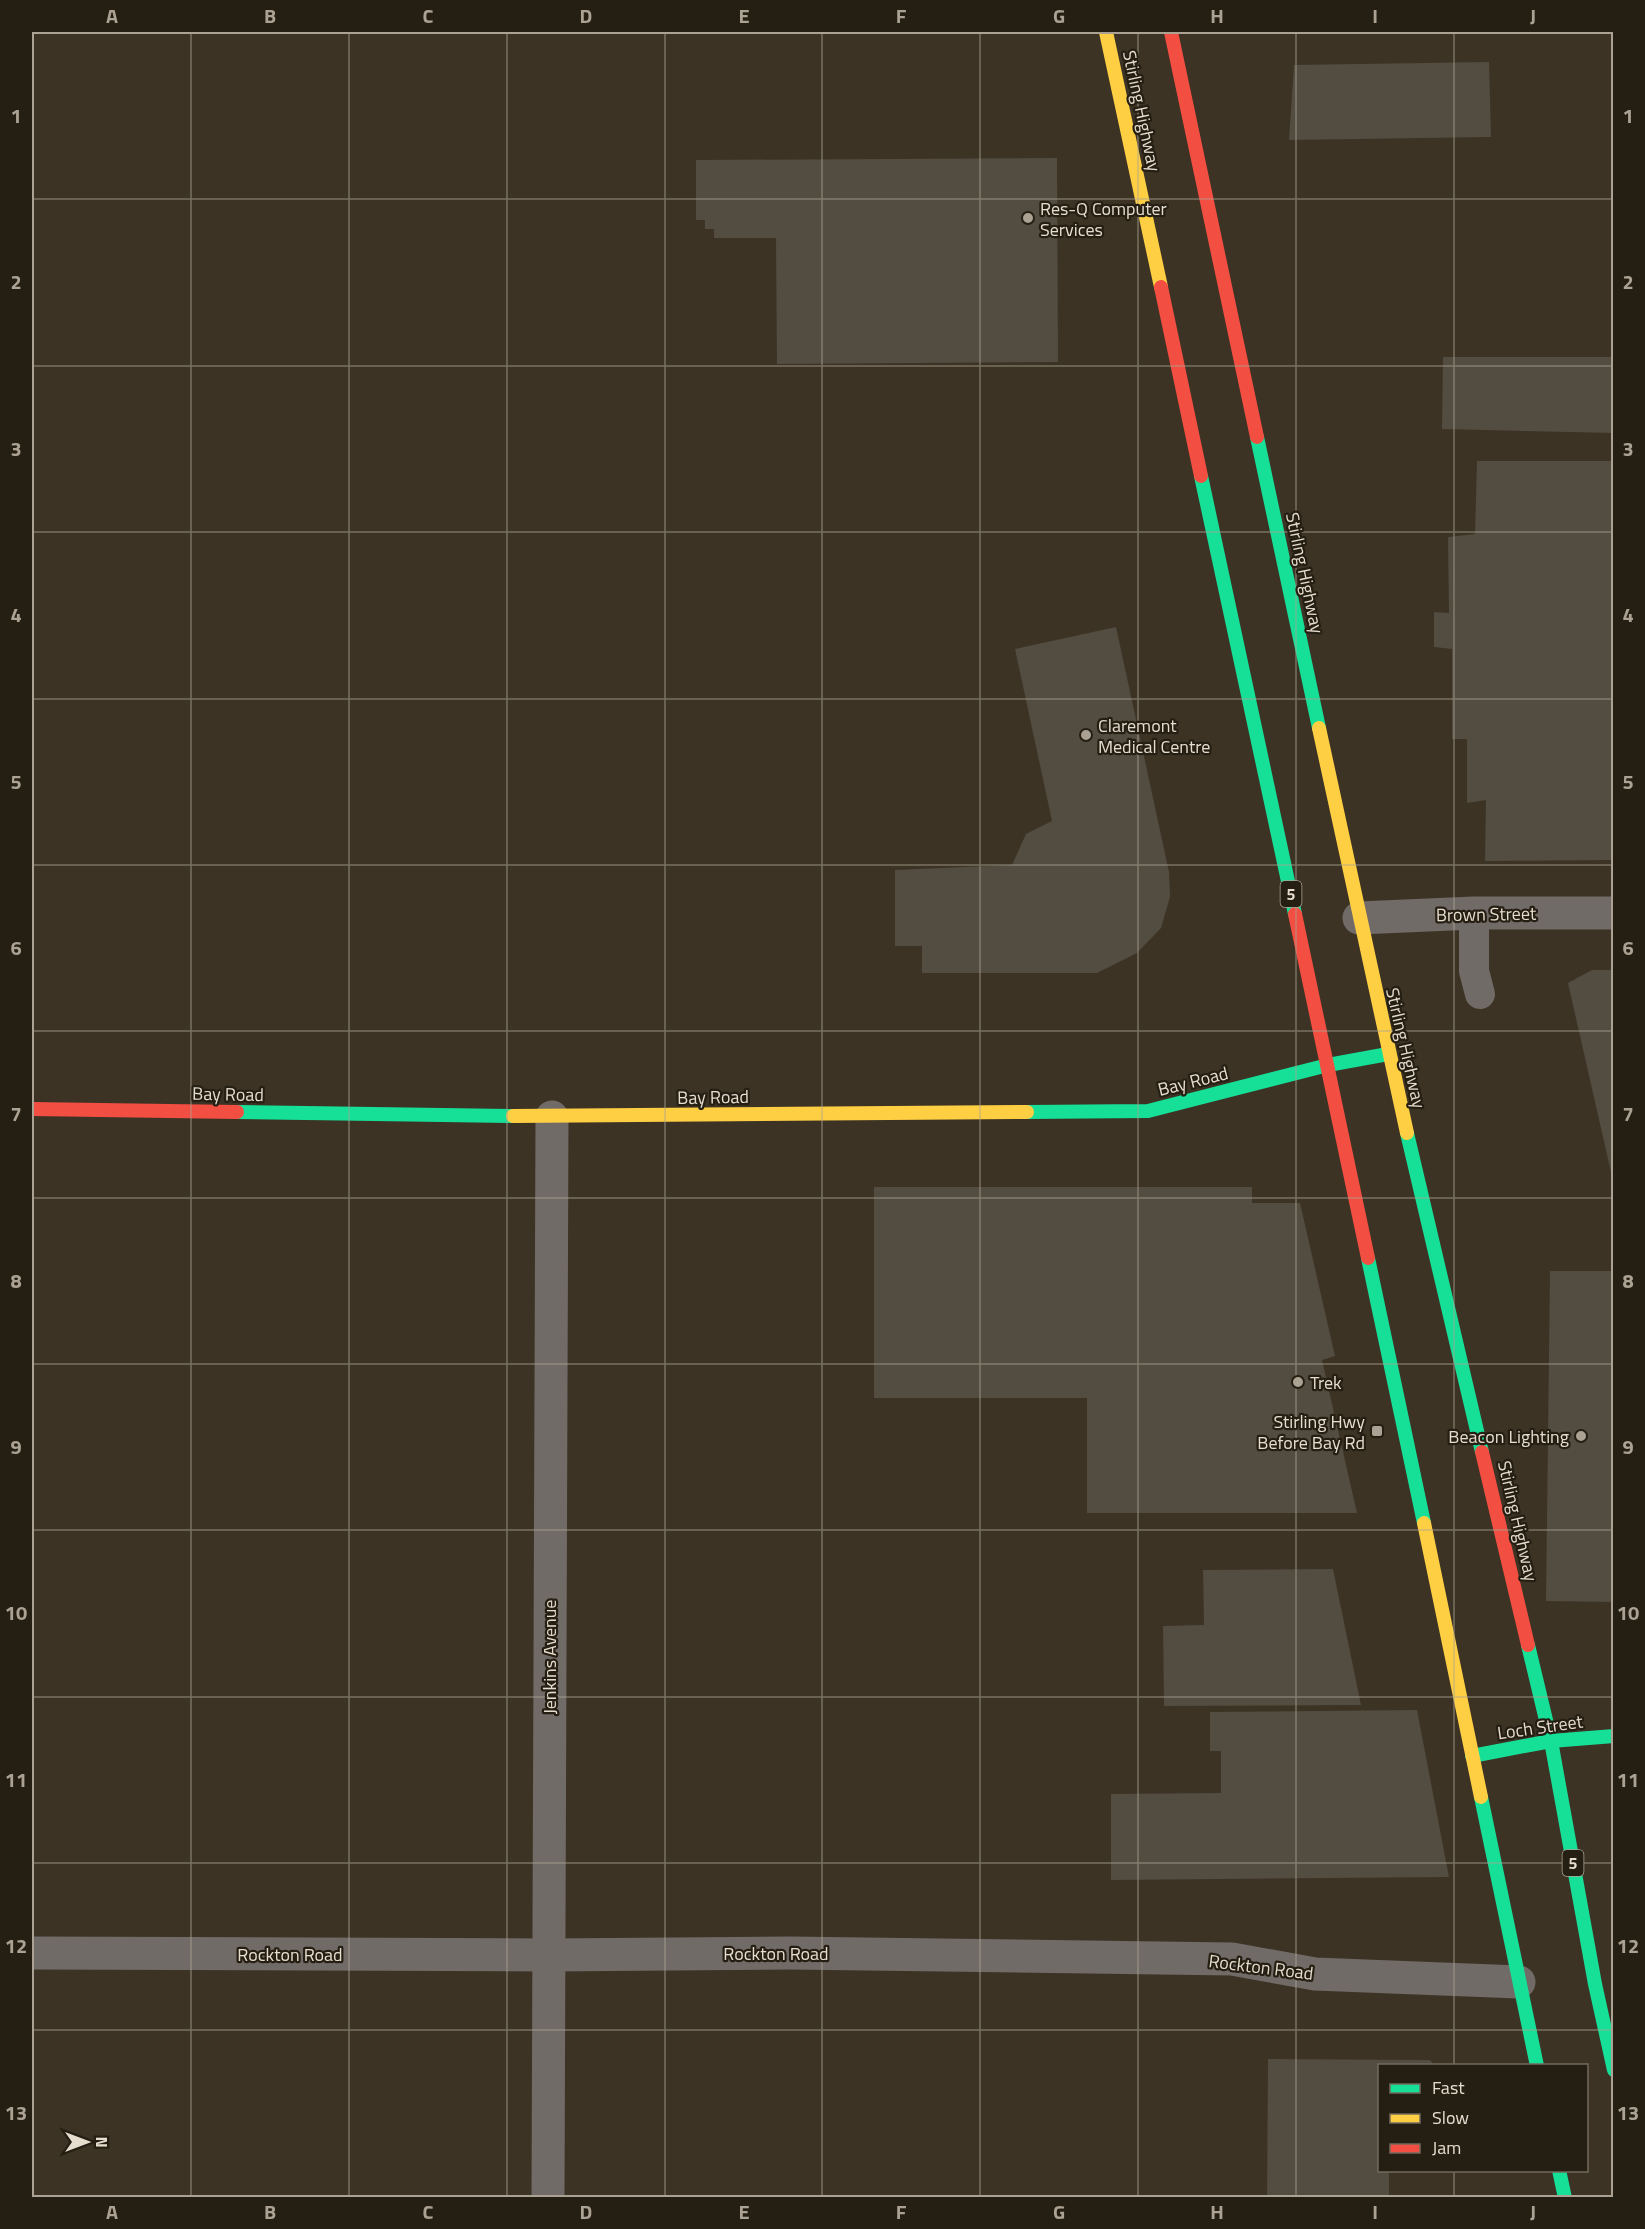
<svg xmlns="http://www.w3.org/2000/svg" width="1645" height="2229" font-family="'Titillium Web',sans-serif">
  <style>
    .building { fill: #534c40 }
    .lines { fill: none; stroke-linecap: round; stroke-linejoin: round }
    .lane { stroke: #716b67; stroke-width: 30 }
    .street { stroke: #716b67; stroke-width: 33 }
    .fast { stroke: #16e098; stroke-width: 14 }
    .slow { stroke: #ffcf43; stroke-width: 14 }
    .jam { stroke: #f24e42; stroke-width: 14 }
    .grid { fill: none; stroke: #aba293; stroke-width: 1.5; stroke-opacity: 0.55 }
    .poi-dot { fill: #aba293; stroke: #251e13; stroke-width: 2 }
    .labels { text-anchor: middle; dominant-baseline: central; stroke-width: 4.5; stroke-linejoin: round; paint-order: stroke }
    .shield { fill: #251e13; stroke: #ada496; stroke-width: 1.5 }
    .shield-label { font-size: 16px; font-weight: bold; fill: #e7ddce }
    .street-label { font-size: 18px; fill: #e7ddce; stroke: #251e13 }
    .poi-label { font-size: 18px; fill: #e7ddce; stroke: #251e13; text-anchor: start }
    .neatline { fill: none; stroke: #aba293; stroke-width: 2 }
    .grid-label { font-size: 20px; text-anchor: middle; font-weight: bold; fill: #aba293 }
  </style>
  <rect width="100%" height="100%" fill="#3c3325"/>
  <!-- building -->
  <g class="building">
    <polygon points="1489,62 1491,137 1289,140 1294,65"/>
    <polygon points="1057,158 1058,362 777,364 776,238 714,238 714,229 705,229 705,220 696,220 696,160"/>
    <polygon points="1443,357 1614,357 1614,433 1442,429"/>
    <polygon points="1477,461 1614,461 1614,860 1485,861 1486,800 1467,803 1467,739 1452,739 1452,649 1434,647 1434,612 1449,613 1448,537 1475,534"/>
    <polygon points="1116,627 1169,872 1170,897 1161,928 1137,953 1097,973 922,973 922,946 895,946 895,870 1012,865 1026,834 1052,821 1015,649"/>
    <polygon points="1592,970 1614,970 1613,1181 1568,983"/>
    <polygon points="874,1187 1252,1187 1252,1203 1300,1203 1335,1356 1322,1360 1357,1513 1087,1513 1087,1398 874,1398"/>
    <polygon points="1550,1271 1614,1271 1614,1602 1546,1601"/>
    <polygon points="1333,1569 1361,1705 1164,1706 1163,1626 1204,1625 1203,1570"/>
    <polygon points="1417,1710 1449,1877 1111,1880 1111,1794 1221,1793 1221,1751 1210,1751 1210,1712"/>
    <polygon points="1268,2059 1430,2060 1435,2066 1380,2066 1380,2170 1389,2170 1389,2198 1267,2198"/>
  </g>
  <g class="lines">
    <!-- lane -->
    <polyline class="lane" points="1474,913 1474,971 1480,994"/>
    <!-- street -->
    <g class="street">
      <polyline points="1359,918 1474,913 1614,913"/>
      <polyline points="32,1953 548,1955 790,1953 1232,1959 1315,1974 1519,1982"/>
      <polyline points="548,2198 552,1117"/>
    </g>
    <!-- fast -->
    <g class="fast">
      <polyline points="1257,437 1319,728"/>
      <polyline points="1201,476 1295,914"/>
      <polyline points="237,1112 513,1116"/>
      <polyline points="1027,1112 1148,1111 1328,1065 1388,1054"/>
      <polyline points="1407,1133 1482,1452"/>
      <polyline points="1368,1258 1424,1523"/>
      <polyline points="1528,1645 1551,1741 1595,1984 1614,2070"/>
      <polyline points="1472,1756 1551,1741 1614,1736"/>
      <polyline points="1481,1797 1537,2066"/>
      <polyline points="1559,2170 1565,2198"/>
    </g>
    <!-- slow -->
    <g class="slow">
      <polyline points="1106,32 1161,287"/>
      <polyline points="1319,728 1407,1133"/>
      <polyline points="513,1116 1027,1112"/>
      <polyline points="1424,1523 1481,1797"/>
    </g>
    <!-- jam -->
    <g class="jam">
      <polyline points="1171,32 1257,437"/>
      <polyline points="1161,287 1201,476"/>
      <polyline points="1295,914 1368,1258"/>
      <polyline points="32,1109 237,1112"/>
      <polyline points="1482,1452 1528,1645"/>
    </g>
  </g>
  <!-- grid -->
  <path class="grid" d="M 191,32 L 191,2198M 349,32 L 349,2198M 507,32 L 507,2198M 665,32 L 665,2198M 822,32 L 822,2198M 980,32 L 980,2198M 1138,32 L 1138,2198M 1296,32 L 1296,2198M 1454,32 L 1454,2066M 32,199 L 1614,199M 32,366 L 1614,366M 32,532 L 1614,532M 32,699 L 1614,699M 32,865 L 1614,865M 32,1031 L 1614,1031M 32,1198 L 1614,1198M 32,1364 L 1614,1364M 32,1530 L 1614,1530M 32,1697 L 1614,1697M 32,1863 L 1614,1863M 32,2030 L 1614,2030M 1454,2170 L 1454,2198"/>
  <!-- markers -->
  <g class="poi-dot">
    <circle cx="1028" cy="218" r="6"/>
    <circle cx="1086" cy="735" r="6"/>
    <circle cx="1298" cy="1382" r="6"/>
    <rect x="1371" y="1425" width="12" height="12" rx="3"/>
    <circle cx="1581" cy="1436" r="6"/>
  </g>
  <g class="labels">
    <!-- shield labels -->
    <g class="shield">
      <rect x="1280.5" y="881" width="21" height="26" rx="4.5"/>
      <rect x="1562.5" y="1850" width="21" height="26" rx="4.5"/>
    </g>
    <g class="shield-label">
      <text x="1291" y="894">5</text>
      <text x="1573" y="1863">5</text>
    </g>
    <!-- street labels -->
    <g class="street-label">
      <text transform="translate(1142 111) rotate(78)">Stirling Highway</text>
      <text transform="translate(1305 573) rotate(78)">Stirling Highway</text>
      <text transform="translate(1486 914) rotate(-1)">Brown Street</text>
      <text transform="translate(1406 1048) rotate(77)">Stirling Highway</text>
      <text transform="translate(1193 1081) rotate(-14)">Bay Road</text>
      <text transform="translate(228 1094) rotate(1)">Bay Road</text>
      <text transform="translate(713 1097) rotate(-1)">Bay Road</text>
      <text transform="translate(1518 1521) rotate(77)">Stirling Highway</text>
      <text transform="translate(549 1657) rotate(-90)">Jenkins Avenue</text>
      <text transform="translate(1540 1727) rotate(-8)">Loch Street</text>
      <text x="776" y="1953">Rockton Road</text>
      <text x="290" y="1954">Rockton Road</text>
      <text transform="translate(1261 1967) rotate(7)">Rockton Road</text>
    </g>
    <!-- poi labels -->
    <g class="poi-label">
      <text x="1040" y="208">Res-Q Computer<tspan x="1040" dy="21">Services</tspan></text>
      <text x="1098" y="725">Claremont<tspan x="1098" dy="21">Medical Centre</tspan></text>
      <text x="1310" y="1382">Trek</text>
      <text x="1365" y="1421" text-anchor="end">Stirling Hwy<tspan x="1365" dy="21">Before Bay Rd</tspan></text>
      <text x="1569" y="1436" text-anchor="end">Beacon Lighting</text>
    </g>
  </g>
  <!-- border -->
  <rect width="1645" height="2229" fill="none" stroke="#251e13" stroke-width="66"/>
  <!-- legend -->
  <rect x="1378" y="2064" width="210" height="108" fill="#251e13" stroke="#736a5e" stroke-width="1.5"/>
  <rect x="1390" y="2084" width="30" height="9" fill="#16e098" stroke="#736a5e" stroke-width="1.5"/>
  <text x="1432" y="2094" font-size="18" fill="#e7ddce">Fast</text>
  <rect x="1390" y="2114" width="30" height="9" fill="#ffcf43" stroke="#736a5e" stroke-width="1.5"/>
  <text x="1432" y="2124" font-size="18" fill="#e7ddce">Slow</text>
  <rect x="1390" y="2144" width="30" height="9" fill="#f24e42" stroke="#736a5e" stroke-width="1.5"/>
  <text x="1432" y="2154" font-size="18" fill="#e7ddce">Jam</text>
  <!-- north arrow -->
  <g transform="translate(87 2142) rotate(90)" stroke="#251e13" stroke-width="4.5" paint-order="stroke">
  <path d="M0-4.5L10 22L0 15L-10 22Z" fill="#e7ddce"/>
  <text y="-9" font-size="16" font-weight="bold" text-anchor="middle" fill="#e7ddce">N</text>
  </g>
  <rect x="33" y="33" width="1579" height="2163" class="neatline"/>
  <g class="grid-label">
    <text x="112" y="23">A</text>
    <text x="270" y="23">B</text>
    <text x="428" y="23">C</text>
    <text x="586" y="23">D</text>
    <text x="744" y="23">E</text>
    <text x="901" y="23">F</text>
    <text x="1059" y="23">G</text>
    <text x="1217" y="23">H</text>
    <text x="1375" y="23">I</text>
    <text x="1533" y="23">J</text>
    <text x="16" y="123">1</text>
    <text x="1628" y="123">1</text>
    <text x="16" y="289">2</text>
    <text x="1628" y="289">2</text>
    <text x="16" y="456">3</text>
    <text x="1628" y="456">3</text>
    <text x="16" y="622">4</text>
    <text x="1628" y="622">4</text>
    <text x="16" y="789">5</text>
    <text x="1628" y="789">5</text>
    <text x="16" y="955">6</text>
    <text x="1628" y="955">6</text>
    <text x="16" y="1121">7</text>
    <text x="1628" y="1121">7</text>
    <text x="16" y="1288">8</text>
    <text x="1628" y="1288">8</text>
    <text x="16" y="1454">9</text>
    <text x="1628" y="1454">9</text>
    <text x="16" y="1620">10</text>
    <text x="1628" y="1620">10</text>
    <text x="16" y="1787">11</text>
    <text x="1628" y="1787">11</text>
    <text x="16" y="1953">12</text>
    <text x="1628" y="1953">12</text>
    <text x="16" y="2120">13</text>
    <text x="1628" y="2120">13</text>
    <text x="112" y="2219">A</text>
    <text x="270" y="2219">B</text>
    <text x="428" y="2219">C</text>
    <text x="586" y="2219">D</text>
    <text x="744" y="2219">E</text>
    <text x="901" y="2219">F</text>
    <text x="1059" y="2219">G</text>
    <text x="1217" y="2219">H</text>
    <text x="1375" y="2219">I</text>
    <text x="1533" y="2219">J</text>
  </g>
</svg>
